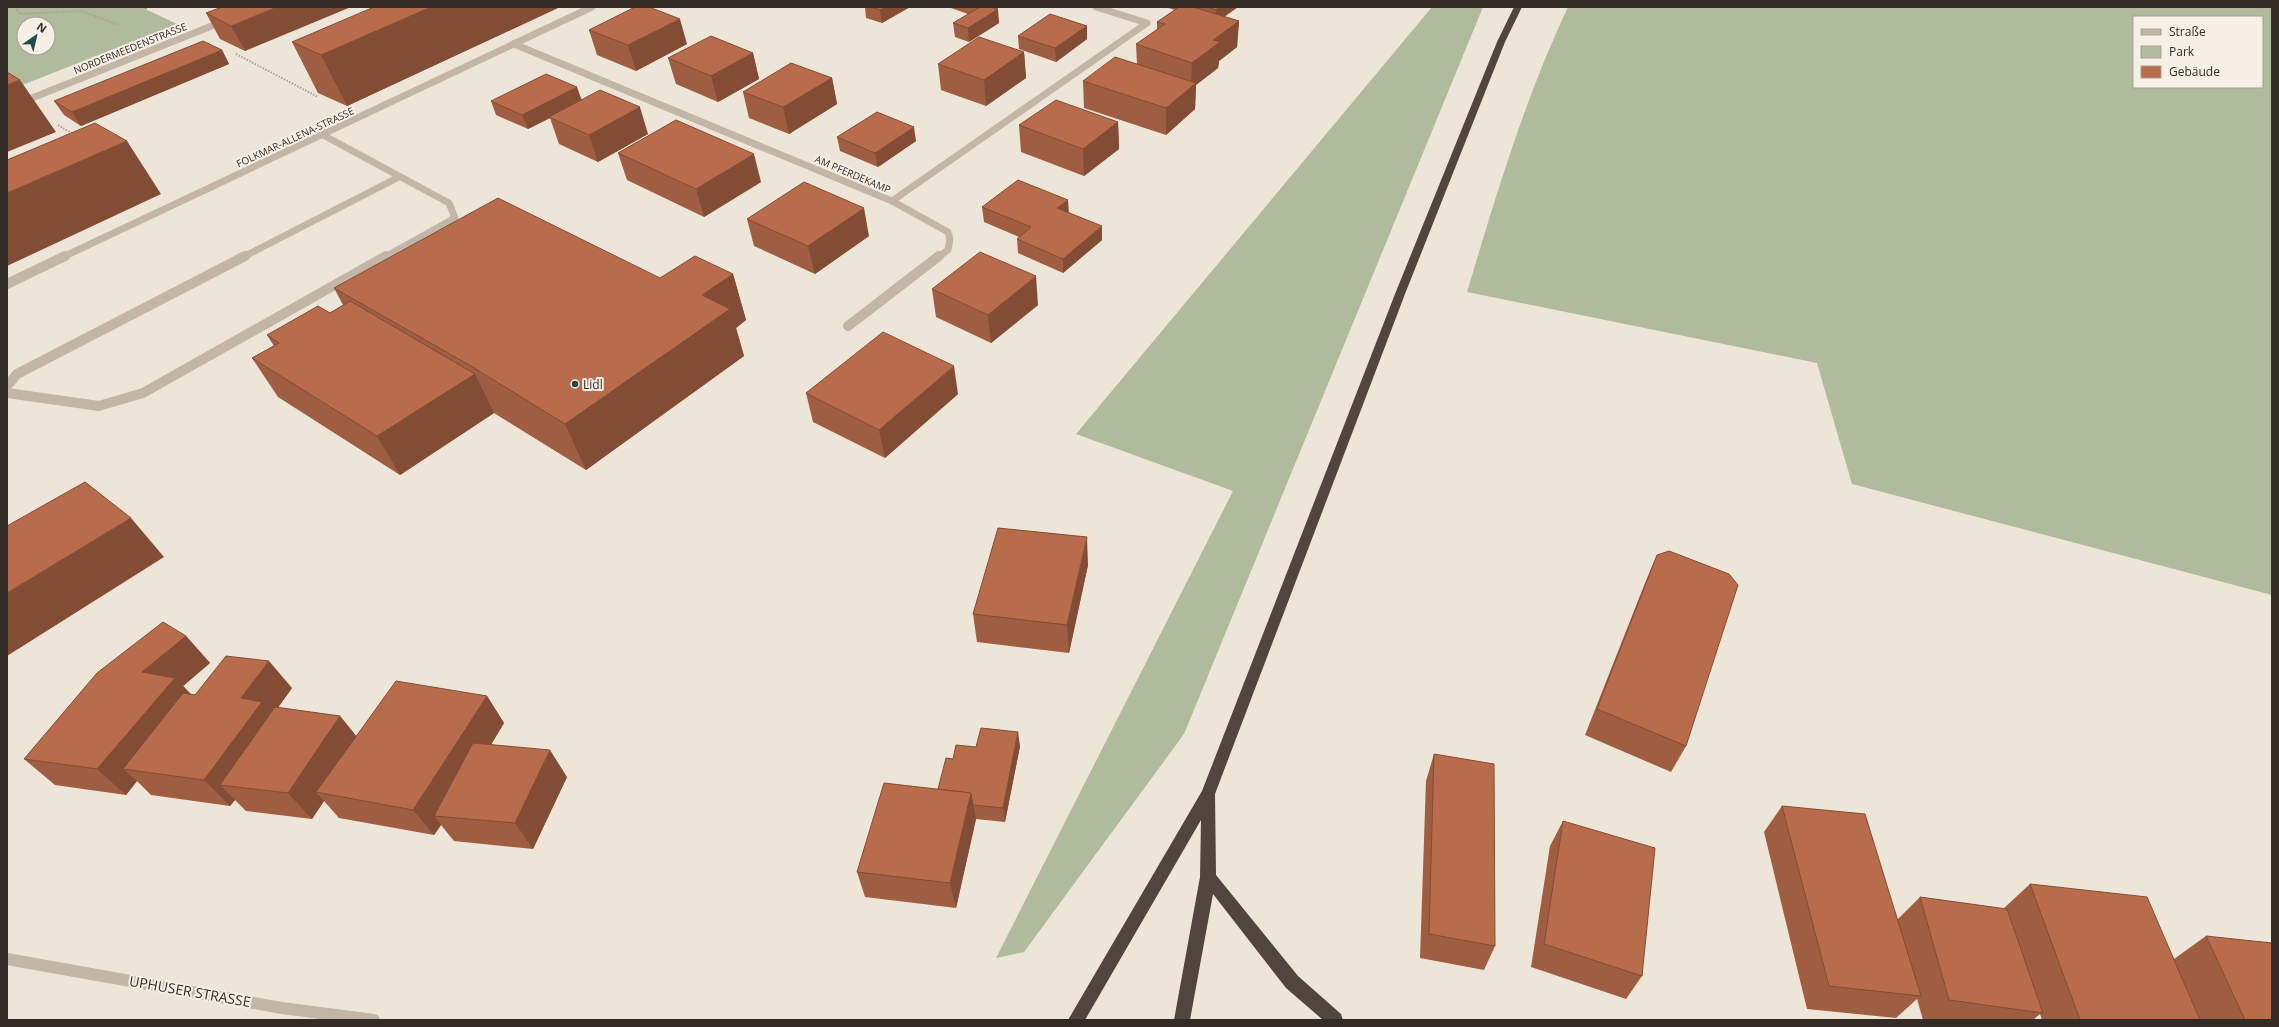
<svg xmlns="http://www.w3.org/2000/svg" width="2279" height="1027" font-family="'Open Sans',sans-serif">
  <style>
    .green { fill: #afbb9b; fill-rule: evenodd }
    .lines { fill: none; stroke-linecap: round; stroke-linejoin: round }
    .path { stroke: #b0a091; stroke-width: 2; stroke-dasharray: 1.5 1.5; stroke-linecap: butt }
    .service-far1 { stroke: #c4b6a7; stroke-width: 7 }
    .service { stroke: #c4b6a7; stroke-width: 10 }
    .minor-far1 { stroke: #c4b6a7; stroke-width: 7 }
    .minor { stroke: #c4b6a7; stroke-width: 10 }
    .tertiary { stroke: #c4b6a7; stroke-width: 12 }
    .motorway { fill: #52453e; fill-rule: evenodd }
    .wall { fill: #9f5d41 }
    .shaded-wall { fill: #824c35 }
    .building { fill: #b96c4c; stroke: #824c35 }
    .poi-dot { fill: #21494e; stroke: #f6efe5; stroke-width: 1.5 }
    .labels { text-anchor: middle; dominant-baseline: central; stroke-width: 4; stroke-linejoin: round; paint-order: stroke }
    .far-street-label { font-size: 10px; fill: #322b26; stroke: #f6efe5 }
    .poi-label { font-size: 12px; fill: #322b26; stroke: #f6efe5; text-anchor: start }
    .near-street-label { font-size: 14px; fill: #322b26; stroke: #f6efe5 }
  </style>
  <rect width="100%" height="100%" fill="#eee5d9"/>
  <!-- green -->
  <g class="green">
    <path d="M 7,7 L 141,7 L 177,24 L 7,91 ZM 24,24 L 48,24 L 48,48 L 24,48 Z"/>
    <polygon points="1432,7 1483,7 1184,734 1024,952 996,958 1233,491 1076,434"/>
    <path d="M 1568,7 L 2272,7 L 2272,595 L 1852,484 L 1817,363 L 1467,292 C 1496,195 1525,98 1568,7 ZM 2134,17 L 2262,17 L 2262,87 L 2134,87 Z"/>
  </g>
  <g class="lines">
    <!-- path -->
    <g class="path">
      <polyline points="15,7 20,14 81,11 119,25"/>
      <polyline points="236,54 318,97"/>
      <polyline points="58,125 73,134"/>
    </g>
    <!-- service-far1 -->
    <g class="service-far1">
      <polyline points="323,135 449,203 455,218 385,257"/>
      <polyline points="892,201 948,232 950,239 948,250 938,257"/>
      <polyline points="243,257 399,177"/>
    </g>
    <!-- service -->
    <g class="service">
      <polyline points="848,326 939,256"/>
      <polyline points="7,386 17,374 245,256"/>
      <polyline points="7,393 99,406 143,393 386,256"/>
    </g>
    <!-- minor-far1 -->
    <g class="minor-far1">
      <polyline points="514,44 892,201 1147,23 1096,7"/>
      <polyline points="7,108 224,21"/>
      <polyline points="63,257 592,7"/>
    </g>
    <!-- minor -->
    <polyline class="minor" points="7,284 65,256"/>
    <!-- tertiary -->
    <polyline class="tertiary" points="7,959 282,1008 374,1020"/>
    <!-- motorway -->
    <polygon class="motorway" points="1514,7 1522,7 1505,42 1405,294 1215,794 1216,875 1298,976 1341,1014 1343,1020 1323,1020 1286,988 1213,894 1190,1020 1174,1020 1200,877 1201,820 1085,1020 1068,1020 1202,791 1395,294 1497,42"/>
  </g>
  <!-- wall -->
  <g class="wall">
    <polygon points="222,7 245,51 220,39 206,13"/>
    <polygon points="560,7 347,106 318,93 292,42"/>
    <polygon points="865,7 910,7 882,23 866,18"/>
    <polygon points="948,7 998,7 996,9 999,23 969,42 955,37 953,23 968,14"/>
    <polygon points="1165,7 1238,7 1224,17 1239,21 1237,47 1219,61 1218,68 1196,85 1195,109 1166,135 1084,108 1083,81 1137,64 1136,44 1157,30 1157,22 1175,10"/>
    <polygon points="1087,26 1087,39 1056,62 1019,49 1018,36"/>
    <polygon points="589,30 687,44 636,71 597,55"/>
    <polygon points="222,50 229,64 81,126 64,115 54,101"/>
    <polygon points="1024,52 1026,78 986,106 941,90 938,64"/>
    <polygon points="753,53 759,79 718,102 676,84 668,58"/>
    <polygon points="832,78 837,104 789,134 749,118 743,92"/>
    <polygon points="582,100 648,134 598,162 559,144 550,118 528,129 496,115 491,101"/>
    <polygon points="1118,122 1119,149 1084,176 1021,152 1019,125"/>
    <polygon points="837,137 916,141 878,167 840,151"/>
    <polygon points="618,153 761,182 704,217 627,180"/>
    <polygon points="982,207 1069,213 1102,240 1063,273 1018,253 1017,239 1019,237 984,222"/>
    <polygon points="747,219 869,236 815,274 754,246"/>
    <polygon points="733,274 746,320 736,328 744,356 586,470 494,413 400,475 278,397 252,358 274,346 267,335 330,313 343,305 334,288 660,278"/>
    <polygon points="932,289 1038,305 991,343 936,317"/>
    <polygon points="806,393 958,394 885,458 813,422"/>
    <polygon points="1657,555 1686,746 1671,772 1585,735 1645,583"/>
    <polygon points="1088,565 1069,653 977,642 973,614"/>
    <polygon points="186,636 210,663 183,686 191,694 195,695 292,688 278,708 340,716 356,736 487,696 504,723 491,745 567,777 533,849 454,841 441,825 434,835 339,818 324,801 312,819 246,811 235,800 230,806 151,795 137,781 126,795 55,785 24,759"/>
    <polygon points="1020,746 1005,822 976,819 956,908 865,897 857,872 938,789 953,759 976,747"/>
    <polygon points="1434,754 1495,946 1484,970 1420,958 1426,781"/>
    <polygon points="1782,806 1897,920 1920,897 2003,909 2030,884 2174,959 2206,936 2272,1020 2042,1020 2040,1014 2033,1020 1923,1020 1917,999 1896,1018 1807,1009 1764,832"/>
    <polygon points="1563,821 1642,976 1626,999 1531,967 1550,846"/>
  </g>
  <!-- shaded-wall -->
  <g class="shaded-wall">
    <polygon points="144,7 150,7 145,9"/>
    <polygon points="277,7 351,7 245,51 231,26"/>
    <polygon points="431,7 560,7 347,106 321,55"/>
    <polygon points="885,7 910,7 882,23 880,10"/>
    <polygon points="980,7 998,7 981,18"/>
    <polygon points="1220,7 1238,7 1215,23 1216,10"/>
    <polygon points="998,9 999,23 969,42 968,28"/>
    <polygon points="680,19 687,44 636,71 628,45"/>
    <polygon points="1239,21 1237,47 1219,61 1218,68 1196,85 1195,109 1166,135 1166,108 1191,87 1192,63 1213,40"/>
    <polygon points="1087,26 1087,39 1056,62 1055,48"/>
    <polygon points="222,50 229,64 81,126 72,112"/>
    <polygon points="1024,52 1026,78 986,106 984,80"/>
    <polygon points="753,53 759,79 718,102 711,76"/>
    <polygon points="832,78 837,104 789,134 783,107"/>
    <polygon points="20,80 56,132 7,152 7,85"/>
    <polygon points="577,87 582,101 549,117 550,118 528,129 522,115"/>
    <polygon points="640,107 648,134 598,162 589,135"/>
    <polygon points="1118,122 1119,149 1084,176 1083,149"/>
    <polygon points="914,127 916,141 878,167 875,153"/>
    <polygon points="127,141 161,194 7,266 7,193"/>
    <polygon points="754,154 761,182 704,217 696,189"/>
    <polygon points="1068,200 1069,215 1057,208"/>
    <polygon points="864,208 869,236 815,274 808,246"/>
    <polygon points="1102,226 1102,240 1063,273 1063,259"/>
    <polygon points="733,274 746,320 736,328 744,356 586,470 565,424 702,295"/>
    <polygon points="1036,276 1038,305 991,343 988,315"/>
    <polygon points="954,366 958,394 885,458 879,430"/>
    <polygon points="475,374 494,413 400,475 377,436"/>
    <polygon points="131,518 164,557 7,656 7,593"/>
    <polygon points="1087,537 1088,565 1069,653 1067,625"/>
    <polygon points="186,636 210,663 183,686 201,705 123,769 137,781 126,795 97,769 142,672"/>
    <polygon points="269,661 292,688 220,785 235,800 230,806 204,780 241,698"/>
    <polygon points="487,696 504,723 446,817 434,816 441,825 434,835 413,810"/>
    <polygon points="340,716 361,742 316,792 324,801 312,819 288,793"/>
    <polygon points="1018,732 1020,746 1005,822 1003,808"/>
    <polygon points="550,750 567,777 533,849 515,823"/>
    <polygon points="971,793 976,819 956,908 950,883"/>
  </g>
  <!-- building -->
  <g class="building">
    <polygon points="222,7 277,7 231,26 206,13"/>
    <polygon points="374,7 431,7 321,55 292,42"/>
    <polygon points="635,7 649,7 680,19 628,45 589,30"/>
    <polygon points="871,7 885,7 880,10"/>
    <polygon points="980,7 990,7 998,9 968,28 953,23"/>
    <polygon points="1179,7 1193,7 1239,21 1213,40 1220,42 1192,63 1136,44 1165,24 1157,22"/>
    <polygon points="1208,7 1220,7 1216,10"/>
    <polygon points="1050,14 1087,26 1055,48 1018,36"/>
    <polygon points="711,36 753,53 711,76 668,58"/>
    <polygon points="979,37 1024,52 984,80 938,64"/>
    <polygon points="203,41 222,50 72,112 54,101"/>
    <polygon points="1115,57 1196,83 1166,108 1083,81"/>
    <polygon points="791,63 832,78 783,107 743,92"/>
    <polygon points="7,72 20,80 7,85"/>
    <polygon points="546,74 577,87 522,115 491,101"/>
    <polygon points="600,90 640,107 589,135 549,117"/>
    <polygon points="1056,100 1118,122 1083,149 1019,125"/>
    <polygon points="877,112 914,127 875,153 837,137"/>
    <polygon points="676,120 754,154 696,189 618,153"/>
    <polygon points="95,123 127,141 7,193 7,160"/>
    <polygon points="1018,180 1068,200 1057,208 1102,226 1063,259 1017,239 1031,227 982,207"/>
    <polygon points="804,182 864,208 808,246 747,219"/>
    <polygon points="498,198 660,278 695,256 733,274 702,295 730,309 565,424 471,366 334,288"/>
    <polygon points="980,252 1036,276 988,315 932,289"/>
    <polygon points="350,301 475,374 377,436 252,358 279,343 267,335 318,306 330,313"/>
    <polygon points="883,332 954,366 879,430 806,393"/>
    <polygon points="85,482 131,518 7,593 7,526"/>
    <polygon points="998,528 1087,537 1067,625 973,614"/>
    <polygon points="1669,551 1729,574 1738,585 1686,746 1597,709 1657,555"/>
    <polygon points="163,622 186,636 142,672 175,678 97,769 24,759 97,673"/>
    <polygon points="226,656 269,661 241,698 262,702 204,780 123,769 183,693 195,695"/>
    <polygon points="396,681 487,696 413,810 316,792"/>
    <polygon points="275,707 340,716 288,793 220,785"/>
    <polygon points="981,728 1018,732 1003,808 973,805 971,793 938,789 946,758 953,759 956,745 976,747"/>
    <polygon points="473,743 550,750 515,823 434,816"/>
    <polygon points="1434,754 1494,764 1495,946 1429,934"/>
    <polygon points="884,783 971,793 950,883 857,872"/>
    <polygon points="1782,806 1865,814 1921,996 1829,986"/>
    <polygon points="1563,821 1655,848 1642,976 1544,944"/>
    <polygon points="2030,884 2147,897 2200,1020 2080,1020"/>
    <polygon points="1920,897 2007,909 2043,1013 1949,1000"/>
    <polygon points="2206,936 2272,943 2272,1020 2245,1020"/>
  </g>
  <!-- markers -->
  <circle class="poi-dot" cx="575" cy="384" r="4"/>
  <g class="labels">
    <!-- far-street labels -->
    <g class="far-street-label">
      <text transform="translate(130 48) rotate(-22)">NORDERMEEDENSTRASSE</text>
      <text transform="translate(295 137) rotate(-25)">FOLKMAR-ALLENA-STRASSE</text>
      <text transform="translate(853 174) rotate(23)">AM PFERDEKAMP</text>
    </g>
    <!-- poi labels -->
    <g class="poi-label">
      <text x="583" y="384">Lidl</text>
    </g>
    <!-- near-street labels -->
    <g class="near-street-label">
      <text transform="translate(190 991) rotate(10)">UPHUSER STRASSE</text>
    </g>
  </g>
  <!-- border -->
  <rect width="2279" height="1027" fill="none" stroke="#322b26" stroke-width="16"/>
  <!-- legend -->
  <rect x="2133" y="16" width="130" height="72" fill="#f6efe5" stroke="#a8a199"/>
  <rect x="2141" y="29" width="20" height="6" fill="#c4b6a7" stroke="#a8a199"/>
  <text x="2169" y="36" font-size="12" fill="#322b26">Straße</text>
  <rect x="2141" y="46" width="20" height="12" fill="#afbb9b" stroke="#a8a199"/>
  <text x="2169" y="56" font-size="12" fill="#322b26">Park</text>
  <rect x="2141" y="66" width="20" height="12" fill="#b96c4c" stroke="#a8a199"/>
  <text x="2169" y="76" font-size="12" fill="#322b26">Gebäude</text>
  <!-- north arrow -->
  <g transform="translate(36 36) rotate(34)"><circle r="19" fill="#f6efe5" stroke="#a8a199"/>
  <path d="M0-3L7 15L0 10L-7 15Z" fill="#21494e"/>
  <text y="-6" font-size="11" font-weight="bold" text-anchor="middle" fill="#322b26">N</text>
  </g>
</svg>
